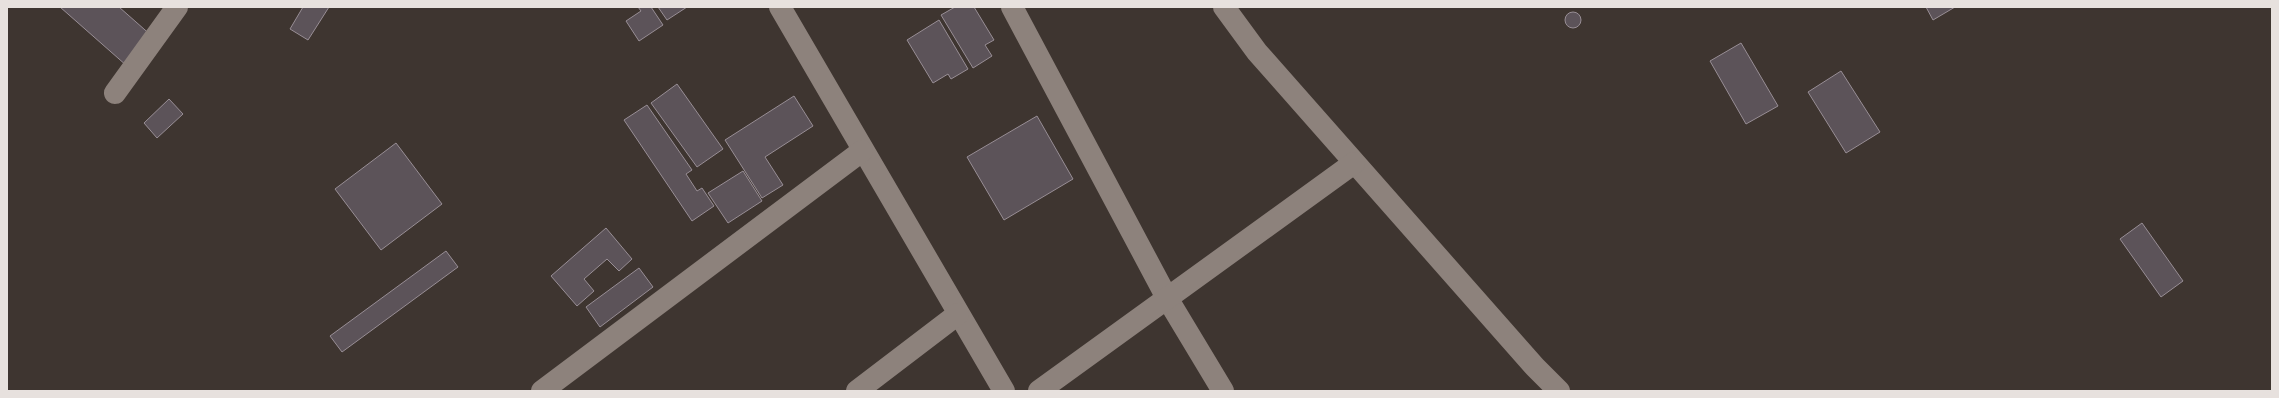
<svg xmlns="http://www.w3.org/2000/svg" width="2279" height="398" font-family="'Titillium Web',sans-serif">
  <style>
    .building { fill: #5c5359; stroke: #988e95 }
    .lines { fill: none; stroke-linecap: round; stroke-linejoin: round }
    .minor { stroke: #8d827c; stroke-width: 22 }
  </style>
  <rect width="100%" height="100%" fill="#3e3530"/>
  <!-- building -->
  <g class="building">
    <polygon points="60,7 119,7 153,37 127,66"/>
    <polygon points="303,7 329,7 308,40 290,29"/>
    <polygon points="638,7 651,7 663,25 639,41 626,21 641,11"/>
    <polygon points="658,7 687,7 667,20"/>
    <polygon points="955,7 974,7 994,40 985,45 992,56 973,68 941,15"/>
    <polygon points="1926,7 1955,7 1933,20"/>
    <circle cx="1573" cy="20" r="8"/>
    <polygon points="939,20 968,69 951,79 948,74 933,83 907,40"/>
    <polygon points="1741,43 1778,106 1746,124 1710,61"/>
    <polygon points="1841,71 1880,132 1846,153 1808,92"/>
    <polygon points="677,84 723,149 697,167 651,103"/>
    <polygon points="794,96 813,126 765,157 783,185 762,198 725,140"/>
    <polygon points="169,99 183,114 157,138 144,123"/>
    <polygon points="647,105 692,170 686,174 697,191 702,188 714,206 692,221 624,120"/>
    <polygon points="1037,116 1073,179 1004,220 967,157"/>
    <polygon points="396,143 442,204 381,250 335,189"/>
    <polygon points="743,171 762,201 728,223 708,193"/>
    <polygon points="2142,223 2183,281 2161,297 2120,239"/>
    <polygon points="606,228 632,259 619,271 607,259 584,279 594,291 577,306 551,276"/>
    <polygon points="446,251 458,267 342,352 330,336"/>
    <polygon points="639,268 653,287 600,327 586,307"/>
  </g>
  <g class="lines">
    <!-- minor -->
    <g class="minor">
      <polyline points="780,7 1004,391"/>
      <polyline points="1012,7 1167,298 1223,391"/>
      <polyline points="1224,7 1257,52 1535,367 1559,391"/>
      <polyline points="115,93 177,7"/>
      <polyline points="542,391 862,151"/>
      <polyline points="857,391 958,314"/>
      <polyline points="1039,391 1354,163"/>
    </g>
  </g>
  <!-- border -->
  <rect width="2279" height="398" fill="none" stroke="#e7e1de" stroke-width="16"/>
</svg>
